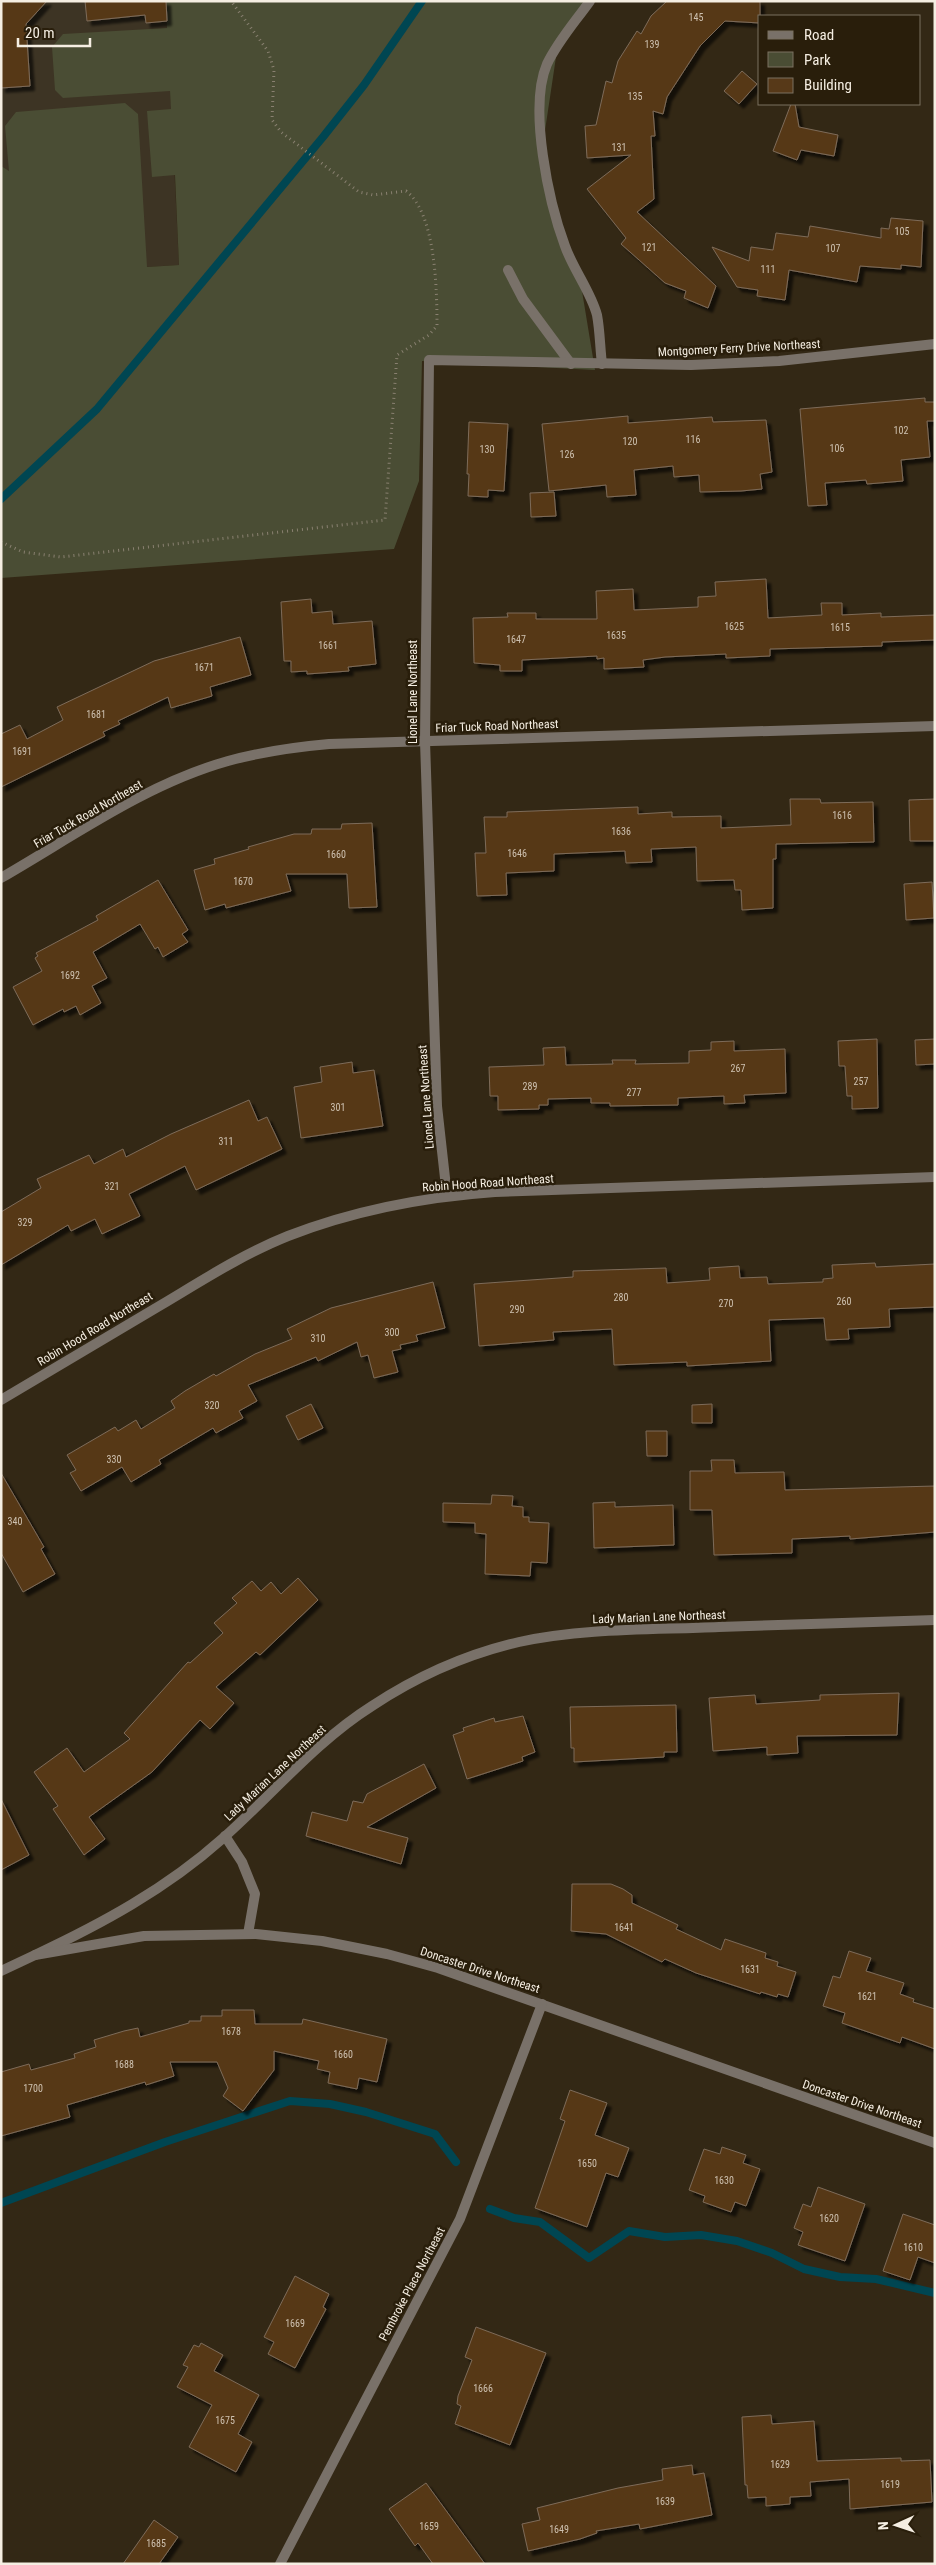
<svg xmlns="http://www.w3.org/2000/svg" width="936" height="2565" font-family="'Roboto Condensed',sans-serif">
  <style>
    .commercial { fill: #3d3424 }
    .green { fill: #4a4d34 }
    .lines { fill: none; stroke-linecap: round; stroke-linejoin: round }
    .stream { stroke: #004652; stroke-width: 8 }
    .building { fill: #573918; stroke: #7d6b59; filter: url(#shadow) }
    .path { stroke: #898070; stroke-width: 3; stroke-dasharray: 1 4; stroke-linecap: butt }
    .lane { stroke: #797169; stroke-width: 10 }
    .street { stroke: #797169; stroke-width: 10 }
    .labels { text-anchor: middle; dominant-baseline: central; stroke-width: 5; stroke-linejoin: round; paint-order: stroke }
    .number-label { font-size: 10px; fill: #cec1b0 }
    .street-label { font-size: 12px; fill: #f5eee2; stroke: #291e0b }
  </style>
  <defs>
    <filter id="shadow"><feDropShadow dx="4.5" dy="4.5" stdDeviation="1" flood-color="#0009"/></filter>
  </defs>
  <rect width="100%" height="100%" fill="#332815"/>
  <!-- commercial -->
  <polygon class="commercial" points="1,1 166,1 179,265 1,276"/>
  <!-- green -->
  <polygon class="green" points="166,1 591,1 559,37 540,164 582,291 595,370 422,361 419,481 394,549 1,578 1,166 9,171 5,126 16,112 125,103 138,114 147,267 179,265 175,175 152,177 147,111 171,109 170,91 63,98 55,90 52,47 63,34 167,28"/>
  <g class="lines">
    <!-- stream -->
    <g class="stream">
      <polyline points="1,499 97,409 323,137 364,85 422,1"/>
      <polyline points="1,2203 165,2142 290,2101 330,2104 366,2112 435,2134 456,2162"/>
      <polyline points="490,2209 514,2218 540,2222 589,2258 629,2231 665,2237 701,2235 737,2241 772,2253 804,2269 840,2277 876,2279 935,2293"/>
    </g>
  </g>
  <!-- building -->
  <g class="building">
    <polygon points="1,1 47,1 26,24 30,86 1,88"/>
    <polygon points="85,1 166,1 167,21 146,23 145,15 87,21"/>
    <polygon points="667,1 760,1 760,23 725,21 700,46 667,97 663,114 653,111 655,136 651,136 654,199 637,212 716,286 708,308 684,298 686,291 665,283 621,244 626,238 587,189 631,155 587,158 585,126 596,125 606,81 612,83 618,61 637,31 641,34 651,16"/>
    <polygon points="742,71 757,84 739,104 724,91"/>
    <polygon points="791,104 795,104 799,127 838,135 834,156 801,150 797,160 773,151"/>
    <polygon points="891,218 923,221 921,267 901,265 901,269 860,266 857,282 789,270 785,300 757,296 758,290 737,287 712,247 749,261 751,247 773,250 776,233 808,237 810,226 881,238 881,228 889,229"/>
    <polygon points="925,398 925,402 935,402 935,421 927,421 930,457 901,460 903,481 867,484 866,480 825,483 827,505 808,506 800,409"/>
    <polygon points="628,416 628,423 712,417 713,422 766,420 772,472 760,474 762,489 741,491 700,492 699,475 674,477 673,466 634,470 636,495 607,497 606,485 549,491 542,424"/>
    <polygon points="469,422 508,424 504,491 488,490 488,497 468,496 469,474 467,474"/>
    <polygon points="554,492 556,516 531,517 530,493"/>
    <polygon points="766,579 768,618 822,615 821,603 842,603 842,615 881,613 881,617 935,615 935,640 882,642 882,646 770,649 770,656 726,658 726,654 665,657 643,660 644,667 604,669 604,658 597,659 597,656 522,660 522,671 500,671 500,665 474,663 473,618 508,617 507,613 536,613 536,619 597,619 596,591 633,589 634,610 698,607 698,597 716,596 715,582"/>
    <polygon points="311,599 312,613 332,611 333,624 372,621 376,664 348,667 349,671 307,674 307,671 291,672 291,661 284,661 281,602"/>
    <polygon points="240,637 251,675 210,687 212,696 171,708 168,697 118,721 120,724 103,732 105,736 1,787 1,734 20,725 27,739 63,720 57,707 154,661"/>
    <polygon points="790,799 820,799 821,803 873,802 874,842 776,844 776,859 773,859 773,908 742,910 741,890 735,890 734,880 697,881 696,847 651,849 652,862 626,863 625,851 554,854 554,871 506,873 507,895 477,896 475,853 486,853 484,817 507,817 507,812 638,807 638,814 672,812 672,817 721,816 721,828 791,825"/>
    <polygon points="935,799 935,841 910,841 909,800"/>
    <polygon points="372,823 377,907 349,908 347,874 286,874 291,891 226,908 225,904 205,910 194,870 215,864 214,859 249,849 248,847 294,834 311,834 312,829 341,829 342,824"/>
    <polygon points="158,880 188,930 182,934 188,942 163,957 158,947 155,949 140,924 93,952 107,978 92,986 101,1003 80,1015 76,1006 64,1012 63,1009 33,1025 13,987 42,971 35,958 38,956 36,953 98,920 96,916"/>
    <polygon points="932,882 934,918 906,920 904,884"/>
    <polygon points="877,1039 878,1108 852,1109 852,1096 847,1096 845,1066 839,1066 838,1041"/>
    <polygon points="935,1039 935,1064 916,1065 915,1040"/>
    <polygon points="734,1041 734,1051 785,1049 786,1093 744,1095 745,1103 724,1104 724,1096 678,1098 678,1105 610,1106 610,1103 591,1103 591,1098 548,1099 548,1105 539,1105 539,1109 498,1110 498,1096 490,1096 489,1067 544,1065 543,1048 565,1047 566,1065 613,1064 612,1060 636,1060 635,1064 689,1063 689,1051 711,1050 711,1042"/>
    <polygon points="352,1062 353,1073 374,1070 383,1126 301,1138 294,1087 322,1082 320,1067"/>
    <polygon points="249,1100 258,1121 267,1117 282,1149 196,1190 185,1166 129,1194 140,1216 102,1234 95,1219 71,1231 68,1225 1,1265 1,1212 41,1188 37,1179 89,1155 94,1164 123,1149 126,1157 171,1134"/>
    <polygon points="875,1263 876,1267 935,1264 935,1307 889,1309 890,1327 848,1329 849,1339 826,1340 824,1318 769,1320 771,1361 687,1366 687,1362 614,1365 612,1329 553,1332 554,1340 479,1346 474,1284 573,1277 573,1271 666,1268 667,1283 710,1280 709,1268 739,1266 740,1278 767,1277 768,1284 823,1282 823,1279 833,1278 832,1265"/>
    <polygon points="433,1282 445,1328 416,1335 418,1341 400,1345 401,1349 392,1351 398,1372 374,1378 368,1355 361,1357 357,1342 318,1361 316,1357 248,1385 257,1401 239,1411 243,1418 216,1433 213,1428 159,1460 161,1464 131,1482 122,1467 81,1491 70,1473 76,1470 67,1455 115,1427 118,1431 136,1420 141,1429 175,1408 171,1401 185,1391 214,1374 216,1376 255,1354 292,1339 287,1329 331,1308"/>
    <polygon points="311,1404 323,1428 298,1440 286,1416"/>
    <polygon points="712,1404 712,1423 692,1423 692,1405"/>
    <polygon points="646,1431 667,1431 667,1456 647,1456"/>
    <polygon points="711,1460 734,1460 735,1473 784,1472 785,1490 935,1486 935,1532 850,1539 850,1536 792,1539 792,1553 714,1555 712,1510 690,1510 690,1471 712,1471"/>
    <polygon points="1,1473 44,1547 41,1549 55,1574 23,1592 1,1553"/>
    <polygon points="492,1495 513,1496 512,1506 523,1507 523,1517 529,1517 529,1522 549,1523 547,1563 531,1562 530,1576 485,1574 486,1534 475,1533 475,1523 443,1522 443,1503 491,1504"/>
    <polygon points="615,1502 615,1507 673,1505 674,1545 594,1548 593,1503"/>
    <polygon points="298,1578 318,1600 260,1655 256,1652 216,1687 234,1703 210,1729 200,1720 152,1772 89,1817 105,1839 84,1855 53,1809 58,1806 34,1772 67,1748 84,1772 130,1739 124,1733 188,1662 190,1663 223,1633 214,1623 237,1603 232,1598 252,1581 261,1591 271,1582 281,1594"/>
    <polygon points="899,1693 897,1735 797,1736 798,1753 767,1755 767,1747 713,1751 709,1698 755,1695 756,1704 820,1700 820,1695"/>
    <polygon points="676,1705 677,1752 664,1752 664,1757 574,1762 574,1748 571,1748 570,1707"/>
    <polygon points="523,1716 535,1752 522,1757 523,1761 467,1779 453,1735 464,1731 463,1728 494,1718 495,1722"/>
    <polygon points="424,1764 436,1788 367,1827 408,1838 401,1864 306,1836 312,1812 347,1821 353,1801 363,1803 367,1794"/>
    <polygon points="1,1799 29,1855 1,1870"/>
    <polygon points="572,1884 611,1884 623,1889 632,1895 632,1903 678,1925 676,1929 721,1950 725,1939 766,1953 765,1958 778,1962 777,1966 796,1972 788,1997 778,1994 777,1997 761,1992 760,1994 696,1973 665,1959 662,1962 606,1934 571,1931"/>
    <polygon points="849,1951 871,1958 866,1971 904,1983 900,1994 914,1999 913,2002 935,2009 935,2049 902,2037 900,2043 842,2023 845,2013 823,2006 833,1976 840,1978"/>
    <polygon points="222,2010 254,2010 255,2024 302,2024 303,2019 387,2039 377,2082 359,2078 357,2089 328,2083 330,2072 317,2069 319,2061 274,2051 274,2070 243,2111 223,2096 228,2088 217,2062 170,2062 174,2076 146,2085 145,2082 67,2105 70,2117 1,2136 1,2072 29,2064 31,2070 75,2058 74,2054 96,2047 94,2040 124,2031 138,2028 140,2037 189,2023 189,2021 201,2021 201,2016 222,2016"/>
    <polygon points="570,2090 607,2103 595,2135 629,2148 618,2177 606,2173 587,2227 535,2208 565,2121 560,2119"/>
    <polygon points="722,2147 746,2155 743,2163 760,2169 746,2206 735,2202 731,2212 703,2202 705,2196 689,2190 704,2149 720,2154"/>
    <polygon points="818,2187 865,2204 845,2261 798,2245 803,2232 794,2228 803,2204 811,2207"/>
    <polygon points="903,2214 935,2225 935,2263 918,2257 910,2280 883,2271"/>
    <polygon points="295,2276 329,2294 323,2307 326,2309 295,2368 268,2354 274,2342 264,2337"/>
    <polygon points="476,2327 546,2353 510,2445 455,2424 461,2406 457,2404 458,2396 472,2360 465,2357"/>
    <polygon points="201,2343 223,2355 214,2371 259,2395 238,2434 252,2442 236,2472 189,2447 212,2405 177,2387 188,2367 183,2365 194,2345 199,2347"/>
    <polygon points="771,2415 772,2424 814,2421 817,2461 901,2458 901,2461 930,2460 932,2502 850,2509 849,2479 810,2482 811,2496 790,2497 790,2504 766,2506 766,2497 748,2498 747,2485 745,2485 742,2417"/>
    <polygon points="692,2465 693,2475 704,2473 712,2515 640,2529 639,2524 596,2531 597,2533 580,2539 528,2551 522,2524 540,2520 537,2508 618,2488 663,2480 662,2469"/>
    <polygon points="426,2483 485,2564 433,2564 418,2543 415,2546 389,2509"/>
    <polygon points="154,2520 178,2537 159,2564 123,2564"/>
  </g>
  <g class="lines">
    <!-- path -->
    <path class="path" d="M 1,542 L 23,552 L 61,557 L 385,520 L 397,355 L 429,335 L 437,326 C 437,292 436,213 406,191 L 373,195 L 359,192 L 281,132 L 272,120 L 274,70 L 268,51 L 231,1"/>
    <!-- lane -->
    <polyline class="lane" points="508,270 523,299 571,364"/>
    <!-- street -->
    <g class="street">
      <path d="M 590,1 C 575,22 558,41 547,64 C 528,108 549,203 565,246 C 573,269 591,292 597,315 C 600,331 600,348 602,364"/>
      <path d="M 1,878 C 74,836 146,784 228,761 C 261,752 295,747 329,744 L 935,726"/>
      <polyline points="447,1196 437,1106 425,741 429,360 691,365 779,361 935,344"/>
      <path d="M 1,1400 C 55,1368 108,1336 161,1305 C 203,1280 243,1254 288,1236 C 355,1210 424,1197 495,1192 L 935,1177"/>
      <polyline points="225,1836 242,1862 255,1894 248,1934"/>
      <path d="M 35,1955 C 101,1924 166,1889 222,1839 C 272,1795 315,1742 372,1706 C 416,1677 467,1654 519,1642 C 584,1628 652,1630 719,1627 C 791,1625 863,1622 935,1620"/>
      <polyline points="1,1971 35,1955 144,1936 256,1934 322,1941 387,1954 438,1968 935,2143"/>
      <polyline points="280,2564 460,2219 542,2004"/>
    </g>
  </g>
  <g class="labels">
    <!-- number labels -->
    <g class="number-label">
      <text x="696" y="17">145</text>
      <text x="652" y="44">139</text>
      <text x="635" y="96">135</text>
      <text x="619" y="147">131</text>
      <text x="902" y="231">105</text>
      <text x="649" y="247">121</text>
      <text x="833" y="248">107</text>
      <text x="768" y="269">111</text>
      <text x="901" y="430">102</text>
      <text x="693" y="439">116</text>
      <text x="630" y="441">120</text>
      <text x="837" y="448">106</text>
      <text x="487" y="449">130</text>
      <text x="567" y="454">126</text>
      <text x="734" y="626">1625</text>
      <text x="840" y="627">1615</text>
      <text x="616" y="635">1635</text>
      <text x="516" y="639">1647</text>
      <text x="328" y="645">1661</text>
      <text x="204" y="667">1671</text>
      <text x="96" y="714">1681</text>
      <text x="22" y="751">1691</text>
      <text x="842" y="815">1616</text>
      <text x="621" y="831">1636</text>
      <text x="517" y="853">1646</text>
      <text x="336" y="854">1660</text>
      <text x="243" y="881">1670</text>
      <text x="70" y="975">1692</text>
      <text x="738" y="1068">267</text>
      <text x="861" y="1081">257</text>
      <text x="530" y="1086">289</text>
      <text x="634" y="1092">277</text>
      <text x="338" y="1107">301</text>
      <text x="226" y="1141">311</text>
      <text x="112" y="1186">321</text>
      <text x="25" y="1222">329</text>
      <text x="621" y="1297">280</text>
      <text x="844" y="1301">260</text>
      <text x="726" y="1303">270</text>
      <text x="517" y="1309">290</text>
      <text x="392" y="1332">300</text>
      <text x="318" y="1338">310</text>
      <text x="212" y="1405">320</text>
      <text x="114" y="1459">330</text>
      <text x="15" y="1521">340</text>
      <text x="624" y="1927">1641</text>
      <text x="750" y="1969">1631</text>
      <text x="867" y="1996">1621</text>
      <text x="231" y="2031">1678</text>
      <text x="343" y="2054">1660</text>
      <text x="124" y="2064">1688</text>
      <text x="33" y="2088">1700</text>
      <text x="587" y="2163">1650</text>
      <text x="724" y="2180">1630</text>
      <text x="829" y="2218">1620</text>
      <text x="913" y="2247">1610</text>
      <text x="295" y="2323">1669</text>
      <text x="483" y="2388">1666</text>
      <text x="225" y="2420">1675</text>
      <text x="780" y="2464">1629</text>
      <text x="890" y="2484">1619</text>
      <text x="665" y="2501">1639</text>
      <text x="429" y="2526">1659</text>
      <text x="559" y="2529">1649</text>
      <text x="156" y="2543">1685</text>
    </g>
    <!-- street labels -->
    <g class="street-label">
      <text transform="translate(739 348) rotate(-3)">Montgomery Ferry Drive Northeast</text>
      <text transform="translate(413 692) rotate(-90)">Lionel Lane Northeast</text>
      <text transform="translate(497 726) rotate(-2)">Friar Tuck Road Northeast</text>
      <text transform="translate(88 814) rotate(-30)">Friar Tuck Road Northeast</text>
      <text transform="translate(426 1097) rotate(-94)">Lionel Lane Northeast</text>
      <text transform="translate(488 1183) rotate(-4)">Robin Hood Road Northeast</text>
      <text transform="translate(95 1329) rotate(-31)">Robin Hood Road Northeast</text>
      <text transform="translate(659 1617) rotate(-2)">Lady Marian Lane Northeast</text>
      <text transform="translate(275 1773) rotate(-43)">Lady Marian Lane Northeast</text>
      <text transform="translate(480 1970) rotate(18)">Doncaster Drive Northeast</text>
      <text transform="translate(862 2104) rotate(19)">Doncaster Drive Northeast</text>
      <text transform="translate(412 2284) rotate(-62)">Pembroke Place Northeast</text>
    </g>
  </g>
  <!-- border -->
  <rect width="936" height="2565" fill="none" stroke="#f5eee2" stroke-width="5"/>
  <!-- legend -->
  <rect x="758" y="15" width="162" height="90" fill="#291e0b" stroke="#7b7161"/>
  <rect x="768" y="31" width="25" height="8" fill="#797169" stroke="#7b7161"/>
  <text x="804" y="40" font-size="15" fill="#f5eee2">Road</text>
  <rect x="768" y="52" width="25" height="15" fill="#4a4d34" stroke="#7b7161"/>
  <text x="804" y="65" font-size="15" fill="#f5eee2">Park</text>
  <rect x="768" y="78" width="25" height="15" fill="#573918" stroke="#7b7161"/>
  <text x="804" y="90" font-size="15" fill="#f5eee2">Building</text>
  <!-- north arrow -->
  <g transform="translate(896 2525) rotate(267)" stroke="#291e0b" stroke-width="4" paint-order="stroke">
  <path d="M0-4L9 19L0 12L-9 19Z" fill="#f5eee2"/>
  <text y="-8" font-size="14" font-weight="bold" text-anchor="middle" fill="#f5eee2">N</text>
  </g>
  <!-- scale -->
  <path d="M18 38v8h72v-8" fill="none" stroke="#f5eee2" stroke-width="2.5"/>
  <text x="25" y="38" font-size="15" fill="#f5eee2" stroke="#291e0b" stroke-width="4" paint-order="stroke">20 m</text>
</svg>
